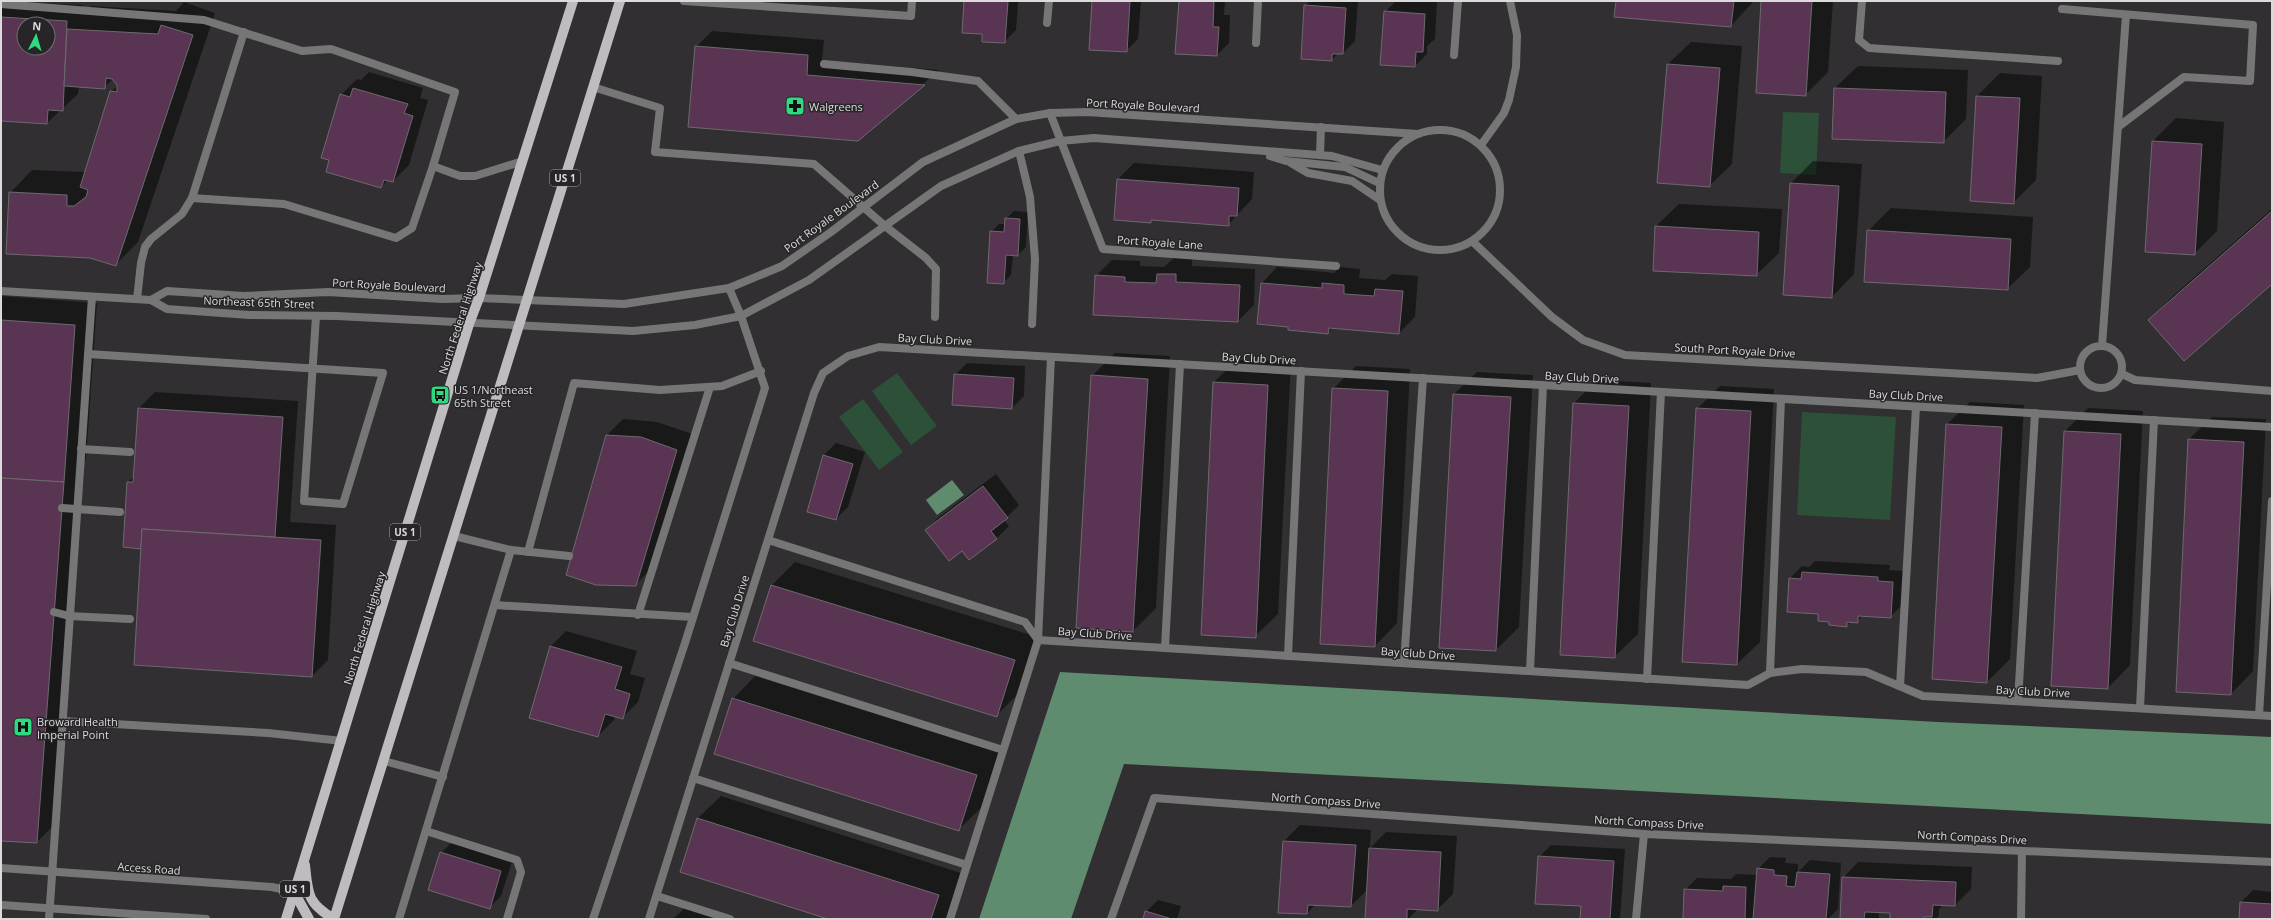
<svg xmlns="http://www.w3.org/2000/svg" width="2273" height="920" font-family="'Open Sans',sans-serif">
  <style>
    .green { fill: #2d5039 }
    .water { fill: #5f8c6e }
    .shadow { fill: #0007; fill-rule: evenodd }
    .building { fill: #593553; stroke: #6c6a6c; fill-rule: evenodd }
    .lines { fill: none; stroke-linecap: round; stroke-linejoin: round }
    .lane { stroke: #777677; stroke-width: 8 }
    .street { stroke: #777677; stroke-width: 8 }
    .primary { stroke: #bebcbe; stroke-width: 10 }
    .labels { text-anchor: middle; dominant-baseline: central; stroke-width: 3; stroke-linejoin: round; paint-order: stroke }
    .shield { fill: #272527; stroke: #a6a4a6; stroke-width: 1 }
    .shield-label { font-size: 10px; font-weight: bold; fill: #dcdbdc }
    .street-label { font-size: 11px; fill: #dcdbdc; stroke: #272527 }
    .poi-label { font-size: 11px; fill: #dcdbdc; stroke: #272527; text-anchor: start }
  </style>
  <rect width="100%" height="100%" fill="#312f31"/>
  <!-- green -->
  <g class="green">
    <polygon points="1783,112 1819,113 1816,175 1780,173"/>
    <polygon points="897,373 937,426 911,445 872,391"/>
    <polygon points="863,399 903,452 879,470 839,417"/>
    <polygon points="1802,412 1896,417 1890,520 1797,515"/>
  </g>
  <!-- water -->
  <g class="water">
    <polygon points="952,480 964,495 937,515 926,500"/>
    <polygon points="1060,672 1938,722 2272,737 2272,824 1124,764 1071,919 979,919"/>
  </g>
  <!-- shadow -->
  <g class="shadow">
    <path d="M 1,1 L 83,5 L 82,15 L 91,6 L 176,11 L 184,2 L 215,13 L 138,242 L 115,265 L 10,193 L 32,170 L 85,172 L 111,92 L 118,85 L 113,79 L 104,87 L 79,86 L 78,94 L 47,123 L 1,121 ZM 24,24 L 48,24 L 48,48 L 24,48 Z"/>
    <polygon points="965,1 1018,1 1016,30 1004,42 983,33"/>
    <polygon points="1093,1 1141,1 1138,39 1126,51"/>
    <polygon points="1180,1 1225,1 1224,15 1230,15 1229,43 1217,55"/>
    <polygon points="1310,1 1358,1 1355,41 1343,53 1338,53 1332,60 1305,6"/>
    <polygon points="1396,1 1437,2 1435,39 1427,46 1427,54 1415,66 1385,12"/>
    <polygon points="1617,1 1754,1 1731,26"/>
    <polygon points="1762,1 1833,1 1828,72 1805,95"/>
    <polygon points="712,31 824,40 822,60 939,70 858,140 696,47"/>
    <polygon points="1691,42 1742,46 1732,164 1709,186 1668,64"/>
    <polygon points="1858,66 1968,70 1966,119 1943,142 1835,88"/>
    <polygon points="369,72 423,88 420,98 428,100 409,165 393,181 388,180 381,187 330,159 341,95 357,79 361,80"/>
    <polygon points="2000,73 2042,76 2036,180 2013,203 1971,200 1977,96"/>
    <polygon points="2176,118 2224,122 2217,231 2194,254 2153,141"/>
    <polygon points="1813,161 1862,164 1854,274 1832,297 1791,183"/>
    <polygon points="1134,163 1254,172 1252,199 1228,225 1153,219 1151,222 1118,179"/>
    <polygon points="1679,204 1782,209 1779,253 1756,275 1656,226"/>
    <polygon points="1891,208 2033,217 2030,267 2007,289 1868,231"/>
    <polygon points="2272,209 2272,283 2149,320 2172,297"/>
    <polygon points="1014,211 1028,212 1026,247 1018,255 1013,254 1011,275 1003,283 991,232 999,224 1006,224 1006,219"/>
    <polygon points="1174,258 1192,259 1192,266 1255,269 1254,305 1238,321 1096,276 1112,260 1140,261 1140,266 1164,267"/>
    <polygon points="1277,267 1334,273 1339,267 1360,269 1359,278 1385,280 1392,274 1418,276 1415,317 1399,333 1333,327 1328,333 1289,326 1262,283"/>
    <polygon points="1,296 97,303 86,459 79,466 53,826 37,842 1,840"/>
    <polygon points="1115,353 1170,356 1156,608 1133,631 1092,376"/>
    <polygon points="1237,360 1291,362 1278,614 1255,636 1214,382"/>
    <polygon points="967,363 1025,366 1024,396 1012,408 955,375"/>
    <polygon points="1356,366 1410,369 1397,623 1375,646 1333,389"/>
    <polygon points="1477,372 1533,375 1519,627 1496,650 1454,394"/>
    <polygon points="1597,380 1651,383 1638,634 1615,656 1561,654 1574,403"/>
    <polygon points="1720,386 1774,389 1760,642 1737,664 1697,409"/>
    <polygon points="155,392 298,401 290,522 336,525 328,660 312,676 142,548 128,482 135,476 139,408"/>
    <polygon points="1970,402 2024,405 2010,659 1987,682 1947,424"/>
    <polygon points="2088,408 2143,411 2130,665 2108,688 2052,685 2065,431"/>
    <polygon points="2212,417 2266,419 2253,671 2231,694 2189,439"/>
    <polygon points="623,419 657,422 692,434 651,569 635,585 607,435"/>
    <polygon points="836,443 865,452 848,507 836,519 808,511 824,455"/>
    <polygon points="996,474 1019,505 1004,520 1009,526 997,538 969,559 962,550 926,530 938,518"/>
    <polygon points="1815,561 1890,565 1889,570 1904,571 1902,605 1890,617 1863,615 1857,622 1851,621 1847,626 1830,621 1820,613 1790,578 1802,566 1809,567"/>
    <polygon points="795,562 1037,637 1019,693 996,716 754,641 772,585"/>
    <polygon points="566,631 637,651 630,674 645,678 638,702 622,718 615,716 614,720 598,736 550,647"/>
    <polygon points="755,676 999,752 982,807 959,829 733,699"/>
    <polygon points="721,796 961,873 946,919 831,919 698,818"/>
    <polygon points="1300,825 1371,830 1370,848 1386,832 1457,836 1453,894 1437,910 1418,909 1408,919 1378,919 1367,890 1351,906 1316,904 1307,913 1284,841"/>
    <polygon points="453,841 513,859 501,896 489,908 441,853"/>
    <polygon points="1551,845 1625,849 1620,919 1581,919 1582,905 1539,857"/>
    <polygon points="1770,857 1786,858 1785,863 1798,864 1798,872 1810,860 1841,863 1838,909 1828,919 1684,919 1685,890 1697,878 1731,879 1736,874 1757,875 1758,869"/>
    <polygon points="1858,862 1972,867 1971,889 1955,905 1944,904 1939,909 1939,916 1935,919 1891,919 1891,912 1879,912 1879,919 1841,919 1843,878"/>
    <polygon points="2253,890 2272,892 2272,919 2240,919 2241,902"/>
    <polygon points="1158,900 1181,906 1177,919 1144,919 1146,912"/>
    <polygon points="686,907 724,919 673,919"/>
  </g>
  <!-- building -->
  <g class="building">
    <polygon points="964,1 1008,1 1005,43 982,42 982,34 962,33"/>
    <polygon points="1092,1 1130,1 1127,52 1089,50"/>
    <polygon points="1179,1 1214,1 1213,27 1219,27 1217,56 1175,54"/>
    <polygon points="1616,1 1734,1 1731,27 1614,17"/>
    <polygon points="1761,1 1812,1 1806,96 1756,93"/>
    <polygon points="1304,5 1346,8 1343,54 1332,54 1332,61 1301,59"/>
    <polygon points="1384,11 1425,14 1423,52 1416,52 1415,67 1380,65"/>
    <path d="M 1,17 L 67,21 L 63,111 L 48,110 L 47,124 L 1,121 ZM 24,24 L 48,24 L 48,48 L 24,48 Z"/>
    <polygon points="161,25 193,35 116,266 90,258 6,254 9,192 67,195 67,206 74,206 86,197 88,190 80,187 110,91 117,92 117,85 112,79 106,78 105,89 64,86 67,29 158,34"/>
    <polygon points="695,46 808,55 807,75 925,85 858,141 688,127"/>
    <polygon points="1667,64 1720,68 1710,187 1657,183"/>
    <polygon points="353,88 408,104 404,113 413,116 393,182 384,180 381,188 326,172 329,160 321,158 340,94 350,97"/>
    <polygon points="1834,88 1946,92 1944,143 1832,139"/>
    <polygon points="1976,96 2020,98 2014,204 1970,201"/>
    <polygon points="2152,141 2202,144 2195,255 2145,252"/>
    <polygon points="1117,179 1239,188 1237,216 1229,216 1229,226 1151,220 1151,223 1114,220"/>
    <polygon points="1790,183 1839,186 1832,298 1783,295"/>
    <polygon points="2272,211 2272,284 2184,361 2148,320"/>
    <polygon points="1005,218 1020,219 1018,256 1006,255 1004,284 987,283 990,231 1004,232"/>
    <polygon points="1655,226 1759,232 1757,276 1653,271"/>
    <polygon points="1867,230 2011,239 2008,290 1864,282"/>
    <polygon points="1157,274 1176,274 1176,282 1240,285 1238,322 1093,315 1095,275 1125,277 1125,282 1156,283"/>
    <polygon points="1261,283 1322,288 1322,283 1344,285 1344,294 1374,296 1375,289 1403,291 1399,334 1329,328 1328,334 1288,330 1288,327 1257,324"/>
    <polygon points="1,320 75,325 64,482 1,478"/>
    <polygon points="954,374 1014,378 1012,409 952,405"/>
    <polygon points="1091,375 1148,379 1133,632 1076,628"/>
    <polygon points="1213,382 1268,385 1256,638 1201,635"/>
    <polygon points="1332,388 1388,391 1375,647 1320,644"/>
    <polygon points="1453,394 1511,397 1496,651 1439,648"/>
    <polygon points="1573,403 1629,406 1615,658 1560,655"/>
    <polygon points="138,408 283,417 275,537 142,529 141,549 123,547 127,482 133,482"/>
    <polygon points="1696,408 1751,411 1737,665 1682,662"/>
    <polygon points="1946,424 2002,427 1987,683 1932,679"/>
    <polygon points="2064,431 2121,434 2108,689 2051,686"/>
    <polygon points="606,435 641,437 677,450 636,586 596,585 566,575"/>
    <polygon points="2188,439 2244,442 2231,695 2176,692"/>
    <polygon points="823,455 853,464 836,520 807,512"/>
    <polygon points="1,478 64,482 37,843 1,841"/>
    <polygon points="983,486 1008,518 991,531 997,539 969,560 962,551 949,561 925,530"/>
    <polygon points="142,529 321,540 312,677 134,665"/>
    <polygon points="1802,572 1878,577 1878,581 1893,582 1891,618 1858,616 1858,623 1847,622 1847,627 1829,625 1829,622 1818,621 1818,614 1787,612 1789,578 1801,579"/>
    <polygon points="771,585 1015,660 997,717 753,641"/>
    <polygon points="550,646 622,667 615,689 630,694 623,719 605,714 598,737 529,718"/>
    <polygon points="732,698 977,775 959,831 714,754"/>
    <polygon points="697,818 939,895 931,919 828,919 680,872"/>
    <polygon points="1283,841 1356,845 1351,907 1308,905 1307,914 1278,913"/>
    <polygon points="1369,848 1441,852 1438,911 1407,909 1407,919 1365,919"/>
    <polygon points="440,852 501,871 490,909 428,890"/>
    <polygon points="1538,856 1614,861 1610,919 1580,919 1581,906 1535,904"/>
    <polygon points="1757,868 1774,870 1774,875 1787,876 1786,886 1795,887 1797,872 1830,874 1826,919 1753,919"/>
    <polygon points="1842,877 1956,882 1955,906 1933,905 1932,917 1924,917 1924,919 1890,919 1890,913 1865,912 1864,919 1840,919"/>
    <polygon points="1723,886 1746,887 1745,919 1683,919 1684,889 1723,891"/>
    <polygon points="2240,902 2272,904 2272,919 2239,919"/>
    <polygon points="1145,911 1169,918 1169,919 1143,919"/>
  </g>
  <g class="lines">
    <!-- lane -->
    <g class="lane">
      <polyline points="684,1 911,16 912,1"/>
      <polyline points="1862,1 1859,40 1869,48 2058,61"/>
      <polyline points="1,4 204,20 302,51 331,49 455,92 433,166 460,176 475,176 523,161"/>
      <polyline points="2062,9 2253,25 2250,81 2184,77 2118,127"/>
      <polyline points="824,64 912,72 978,81 1016,119"/>
      <polyline points="593,87 660,108 655,152 814,164 885,226 926,258 936,269 935,317"/>
      <polyline points="1019,151 1030,197 1035,259 1032,324"/>
      <polyline points="192,198 284,204 396,238 412,228 433,166"/>
      <polyline points="137,299 141,263 145,247 151,239 182,214 192,198 244,32"/>
      <circle cx="2101" cy="367" r="21"/>
      <polyline points="2102,346 2126,15"/>
      <polyline points="88,354 383,373 343,504 304,501 316,316"/>
      <polyline points="2122,374 2135,380 2272,391"/>
      <polyline points="2037,378 2080,370"/>
      <polyline points="81,449 130,452"/>
      <polyline points="62,508 120,512"/>
      <polyline points="454,536 511,550 569,556"/>
      <polyline points="768,540 1025,622 1038,640"/>
      <polyline points="528,552 574,383 660,390 722,386 761,371"/>
      <polyline points="495,605 693,617"/>
      <polyline points="54,612 69,616 130,619"/>
      <polyline points="638,615 710,387"/>
      <polyline points="1038,640 1051,357"/>
      <polyline points="1165,648 1180,364"/>
      <polyline points="1288,656 1301,371"/>
      <polyline points="729,663 1003,750"/>
      <polyline points="1404,663 1423,378"/>
      <polyline points="1530,671 1543,385"/>
      <polyline points="1770,673 1781,399"/>
      <polyline points="1647,679 1661,392"/>
      <polyline points="1900,686 1916,407"/>
      <polyline points="2018,701 2035,413"/>
      <polyline points="2140,708 2154,420"/>
      <polyline points="2259,715 2272,501"/>
      <polyline points="62,721 268,733 342,741"/>
      <polyline points="384,761 443,777"/>
      <polyline points="693,778 967,865"/>
      <polyline points="426,831 517,860 521,872 507,919"/>
      <polyline points="657,896 730,919"/>
      <polyline points="49,919 92,297"/>
      <polyline points="399,919 511,550"/>
      <polyline points="593,919 685,643 765,388 741,316 729,288"/>
    </g>
    <!-- street -->
    <g class="street">
      <polyline points="1047,23 1049,1"/>
      <polyline points="1256,43 1258,1"/>
      <polyline points="1454,55 1458,1"/>
      <polyline points="1050,113 1103,249 1336,266"/>
      <circle cx="1440" cy="190" r="60"/>
      <polyline points="1481,145 1504,113 1509,100 1516,67 1517,35 1510,1"/>
      <polyline points="1320,155 1321,127"/>
      <polyline points="1270,156 1286,161 1345,167 1379,183"/>
      <polyline points="1291,163 1308,173 1352,181 1380,200"/>
      <polyline points="1472,241 1552,317 1583,340 1625,355 2037,378"/>
      <polyline points="1,291 151,300 167,309 249,315 337,316 633,331 695,325 741,316 809,280 941,186 1019,151 1060,141 1094,138 1332,156 1382,170"/>
      <polyline points="151,300 167,291 244,296 328,292 442,299 479,298 624,304 729,288 782,266 831,232 923,162 1016,119 1050,113 1087,112 1418,134"/>
      <polyline points="1,868 272,887 294,892"/>
      <polyline points="1,905 206,919"/>
      <polyline points="649,919 814,393 823,373 848,356 879,347 2272,427"/>
      <polyline points="950,919 1038,640 1748,685 1770,673 1802,669 1866,672 1923,696 2272,716"/>
      <polyline points="1111,919 1154,798 1644,834 2272,862"/>
      <polyline points="1636,919 1644,834"/>
      <polyline points="2021,919 2022,851"/>
    </g>
    <!-- primary -->
    <g class="primary">
      <path d="M 305,865 C 308,894 307,903 334,919"/>
      <polyline points="294,892 309,919"/>
      <polyline points="286,919 469,324 479,298 573,1"/>
      <polyline points="334,919 620,1"/>
    </g>
  </g>
  <!-- icons -->
  <defs>
    <g id="pharmacy-square" transform="scale(1)"><rect x="-9" y="-9" width="18" height="18" rx="4" fill="#31d882" stroke="#272527"/><path d="M-2-6h4v4h4v4h-4v4h-4v-4h-4v-4h4Z" fill="#111"/></g>
    <g id="bus-square" transform="scale(1)"><rect x="-9" y="-9" width="18" height="18" rx="4" fill="#31d882" stroke="#272527"/><path d="M-5-6H5V4H4V6H2V4H-2V6H-4V4H-5ZM-3.5-4V0h7V-4ZM-3.5 1.2v1.5H-2V1.2ZM2 1.2v1.5H3.5V1.2Z" fill="#111"/></g>
    <g id="hospital-square" transform="scale(1)"><rect x="-9" y="-9" width="18" height="18" rx="4" fill="#31d882" stroke="#272527"/><path d="M-5-5h3v3.5h4V-5h3V5h-3V1.5h-4V5h-3Z" fill="#111"/></g>
  </defs>
  <g fill-rule="evenodd">
    <use href="#pharmacy-square" x="795" y="106"/>
    <use href="#bus-square" x="440" y="395"/>
    <use href="#hospital-square" x="23" y="727"/>
  </g>
  <g class="labels">
    <!-- shield labels -->
    <g class="shield">
      <rect x="550" y="170" width="30" height="16" rx="3"/>
      <rect x="390" y="524" width="30" height="16" rx="3"/>
      <rect x="280" y="881" width="30" height="16" rx="3"/>
    </g>
    <g class="shield-label">
      <text x="565" y="178">US 1</text>
      <text x="405" y="532">US 1</text>
      <text x="295" y="889">US 1</text>
    </g>
    <!-- street labels -->
    <g class="street-label">
      <text transform="translate(1143 105) rotate(3)">Port Royale Boulevard</text>
      <text transform="translate(831 216) rotate(-36)">Port Royale Boulevard</text>
      <text transform="translate(1160 242) rotate(4)">Port Royale Lane</text>
      <text transform="translate(389 285) rotate(3)">Port Royale Boulevard</text>
      <text transform="translate(259 302) rotate(2)">Northeast 65th Street</text>
      <text transform="translate(460 318) rotate(-72)">North Federal Highway</text>
      <text transform="translate(935 339) rotate(3)">Bay Club Drive</text>
      <text transform="translate(1735 350) rotate(3)">South Port Royale Drive</text>
      <text transform="translate(1259 358) rotate(3)">Bay Club Drive</text>
      <text transform="translate(1582 377) rotate(3)">Bay Club Drive</text>
      <text transform="translate(1906 395) rotate(3)">Bay Club Drive</text>
      <text transform="translate(734 611) rotate(-73)">Bay Club Drive</text>
      <text transform="translate(364 628) rotate(-73)">North Federal Highway</text>
      <text transform="translate(1095 633) rotate(4)">Bay Club Drive</text>
      <text transform="translate(1418 653) rotate(4)">Bay Club Drive</text>
      <text transform="translate(2033 691) rotate(3)">Bay Club Drive</text>
      <text transform="translate(1326 800) rotate(4)">North Compass Drive</text>
      <text transform="translate(1649 822) rotate(3)">North Compass Drive</text>
      <text transform="translate(1972 837) rotate(3)">North Compass Drive</text>
      <text transform="translate(149 868) rotate(4)">Access Road</text>
    </g>
    <!-- poi labels -->
    <g class="poi-label">
      <text x="809" y="106">Walgreens</text>
      <text x="454" y="389">US 1/Northeast<tspan x="454" dy="13">65th Street</tspan></text>
      <text x="37" y="721">Broward Health<tspan x="37" dy="13">Imperial Point</tspan></text>
    </g>
  </g>
  <!-- border -->
  <rect width="2273" height="920" fill="none" stroke="#dcdbdc" stroke-width="4"/>
  <!-- north arrow -->
  <g transform="translate(36 36) rotate(5)"><circle r="19" fill="#272527" stroke="#6f6e6f"/>
  <path d="M0-3L7 15L0 10L-7 15Z" fill="#31d882"/>
  <text y="-6" font-size="11" font-weight="bold" text-anchor="middle" fill="#dcdbdc">N</text>
  </g>
</svg>
